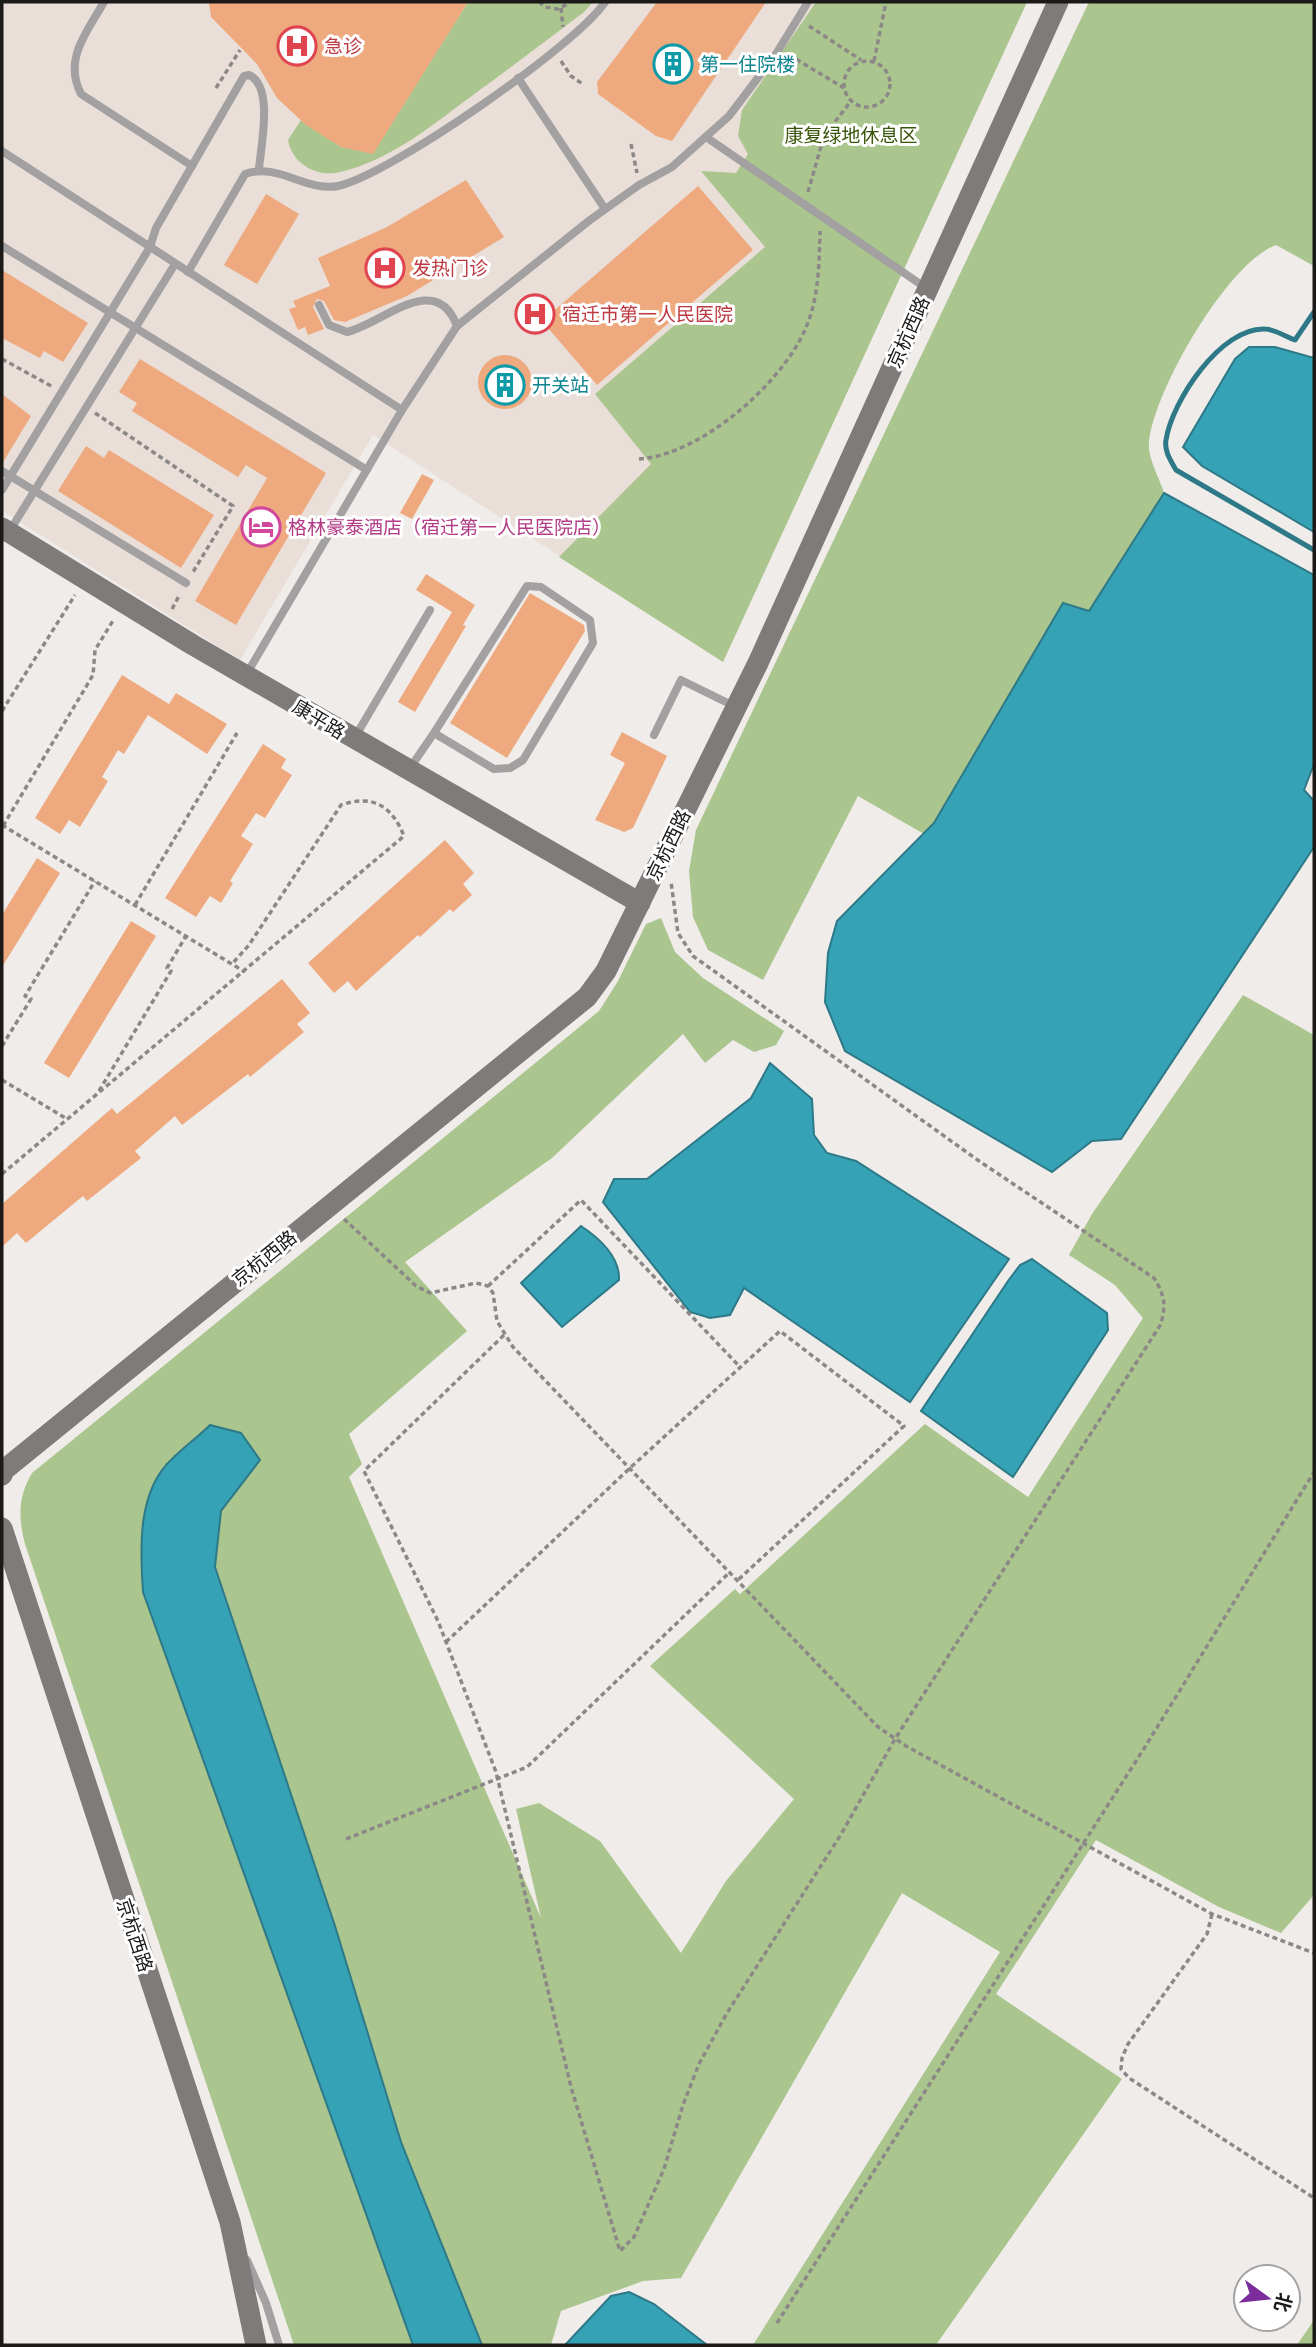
<svg xmlns="http://www.w3.org/2000/svg" width="1316" height="2347" font-family="'Public Sans','Noto Sans SC',sans-serif">
  <style>
    .built { fill: #e9ded8 }
    .green { fill: #aac58d }
    .water { fill: #36a2b6; stroke: #2e7987; stroke-width: 2 }
    .lines { fill: none; stroke-linecap: round; stroke-linejoin: round }
    .stream { stroke: #2e7987; stroke-width: 5 }
    .building { fill: #eeaa7e }
    .path { stroke: #8b8887; stroke-width: 3.5; stroke-dasharray: 5 3.5; stroke-linecap: butt }
    .lane { stroke: #a2a0a0; stroke-width: 8 }
    .secondary { stroke: #7e7b7a; stroke-width: 21 }
    .labels { text-anchor: middle; dominant-baseline: central; stroke-width: 6; stroke-linejoin: round; paint-order: stroke }
    .health-label { font-size: 19px; fill: #be3a42; stroke: #fff; text-anchor: start }
    .culture-label { font-size: 19px; fill: #0d838f; stroke: #fff; text-anchor: start }
    .park-label { font-size: 19px; fill: #395509; stroke: #fff }
    .street-label { font-size: 19px; fill: #1b1a19; stroke: #fff }
    .hotel-label { font-size: 19px; fill: #b23c85; stroke: #fff; text-anchor: start }
  </style>
  <rect width="100%" height="100%" fill="#f0ecea"/>
  <!-- built -->
  <polygon class="built" points="2,2 1027,2 723,662 373,435 240,660 2,511"/>
  <!-- green -->
  <g class="green">
    <path d="M 468,2 L 593,2 L 584,12 C 548,39 513,66 477,92 C 435,123 392,160 340,172 C 316,178 292,163 288,140 L 301,120 L 341,147 L 373,153 Z"/>
    <polygon points="816,2 1027,2 723,662 559,557 651,464 595,394 765,247 701,171 736,173 748,154 738,136 742,110"/>
    <path d="M 1089,2 L 1314,2 L 1314,266 L 1276,245 C 1227,263 1154,391 1149,442 C 1147,457 1160,479 1164,493 L 1089,612 L 1064,604 L 934,823 L 924,834 L 858,796 L 763,980 L 708,950 L 693,917 L 689,871 L 696,830 Z"/>
    <path d="M 661,918 L 675,952 L 703,978 L 784,1031 L 776,1045 L 754,1052 L 733,1040 L 705,1063 L 683,1034 L 552,1158 L 405,1262 L 467,1331 L 349,1434 L 362,1464 L 349,1477 L 541,1918 L 516,1809 L 539,1803 L 600,1841 L 681,1953 L 726,1881 L 794,1799 L 650,1666 L 735,1589 L 740,1594 L 925,1424 L 1028,1497 L 1143,1318 L 1115,1285 L 1069,1255 L 1092,1214 L 1243,995 L 1314,1035 L 1314,1895 L 1281,1933 L 1219,1907 L 1096,1840 L 996,1994 L 1122,2079 L 936,2345 L 753,2345 L 1000,1952 L 902,1893 L 681,2278 L 643,2281 L 561,2311 L 551,2345 L 294,2345 L 25,1544 C 18,1517 18,1497 32,1473 L 599,1011 L 618,981 L 646,924 Z"/>
    <polygon points="1314,2320 1314,2345 1297,2345"/>
  </g>
  <!-- water -->
  <g class="water">
    <polygon points="1249,347 1275,347 1314,358 1314,532 1202,466 1183,447 1235,359"/>
    <polygon points="1164,493 1314,575 1314,764 1304,790 1314,801 1314,847 1121,1139 1092,1141 1052,1172 845,1051 825,1002 828,953 837,921 934,823 1063,603 1089,611"/>
    <polygon points="770,1063 812,1099 814,1135 827,1153 856,1161 1009,1259 910,1402 744,1288 730,1315 710,1318 690,1312 603,1202 614,1179 647,1179 751,1098"/>
    <path d="M 581,1226 C 599,1238 620,1257 619,1280 L 562,1327 L 521,1283 Z"/>
    <polygon points="1032,1259 1107,1313 1108,1330 1013,1477 921,1411 1008,1281 1020,1265"/>
    <path d="M 210,1425 L 241,1433 L 260,1460 L 221,1511 L 215,1567 L 335,1926 L 401,2142 L 482,2345 L 413,2345 L 143,1592 C 140,1548 137,1490 173,1458 C 185,1446 198,1437 210,1425 Z"/>
    <polygon points="629,2292 654,2304 707,2345 565,2345 611,2296"/>
  </g>
  <g class="lines">
    <!-- stream -->
    <path class="stream" d="M 1314,312 L 1295,340 C 1286,337 1274,329 1265,329 C 1221,327 1172,401 1166,440 C 1164,451 1171,461 1176,470 L 1314,550"/>
  </g>
  <!-- building -->
  <g class="building">
    <polygon points="209,2 468,2 373,154 341,147 306,125 277,98 257,64 211,17"/>
    <polygon points="657,2 766,2 672,141 656,136 598,94 597,82"/>
    <polygon points="466,180 504,237 407,296 345,322 334,320 324,301 317,299 313,307 324,329 308,335 305,327 298,330 289,309 296,307 293,301 330,286 318,258 387,227"/>
    <polygon points="698,186 753,250 597,385 542,321"/>
    <polygon points="266,194 299,214 257,284 224,265"/>
    <polygon points="2,270 88,323 63,362 44,351 40,358 2,338"/>
    <circle cx="505" cy="382" r="27"/>
    <polygon points="140,359 326,473 236,625 195,601 267,478 246,465 238,477 132,411 137,403 119,392"/>
    <polygon points="2,394 31,416 2,464"/>
    <polygon points="86,446 104,458 109,450 214,515 181,568 58,491"/>
    <polygon points="422,474 434,480 412,519 400,513"/>
    <polygon points="426,574 475,605 463,625 466,626 415,712 398,702 452,612 416,590"/>
    <polygon points="530,593 584,625 585,631 507,758 450,723"/>
    <polygon points="122,675 169,704 176,693 227,724 207,754 148,715 124,754 118,750 102,777 108,781 80,827 69,820 60,834 35,818"/>
    <polygon points="622,732 667,756 633,828 624,832 595,820 625,763 610,755"/>
    <polygon points="263,744 286,759 281,768 292,775 265,818 256,813 241,836 253,844 230,881 233,883 221,903 210,896 196,917 165,898"/>
    <polygon points="445,840 474,873 463,884 472,895 453,912 450,909 420,937 418,935 356,991 348,981 334,993 308,963"/>
    <polygon points="37,858 60,873 2,967 2,915"/>
    <polygon points="131,921 156,936 69,1078 44,1063"/>
    <polygon points="282,979 310,1013 297,1024 304,1032 250,1077 248,1074 182,1125 175,1116 135,1151 141,1158 87,1201 83,1196 26,1243 17,1233 2,1247 2,1204 112,1108 117,1114"/>
  </g>
  <g class="lines">
    <!-- path -->
    <g class="path">
      <polyline points="539,2 545,7 558,9 571,2"/>
      <polyline points="561,8 563,27"/>
      <polyline points="809,26 861,60"/>
      <polyline points="789,55 844,88"/>
      <circle cx="867" cy="84" r="23"/>
      <polyline points="561,61 571,76 584,85"/>
      <polyline points="874,61 886,2"/>
      <polyline points="216,88 240,50"/>
      <polyline points="631,144 637,173"/>
      <polyline points="808,192 824,136 851,101"/>
      <polyline points="2,359 53,387"/>
      <polyline points="95,413 233,506 193,572"/>
      <path d="M 639,459 C 700,455 779,386 804,332 C 819,300 819,266 820,231"/>
      <polyline points="172,609 180,594"/>
      <polyline points="2,711 75,595"/>
      <polyline points="2,825 245,972"/>
      <polyline points="3,826 93,675 95,650 114,619"/>
      <polyline points="135,905 237,733"/>
      <polyline points="2,1046 31,999 25,996 95,881"/>
      <polyline points="2,1080 67,1119"/>
      <polyline points="99,1091 171,971 167,968 186,936"/>
      <path d="M 2,1174 L 404,836 C 392,806 373,794 341,805 L 249,945 L 232,964"/>
      <polyline points="344,1219 416,1286 430,1293 476,1283 488,1286 493,1293 497,1321 513,1347 878,1727 906,1746 1212,1914 1314,1953"/>
      <polyline points="488,1286 581,1200 740,1367"/>
      <path d="M 504,1335 L 364,1471 L 438,1621 L 496,1772 L 571,2087 L 620,2251 L 634,2237 L 664,2169 L 683,2105 L 699,2064 L 727,2013 L 840,1836 L 895,1739 L 1161,1324 C 1166,1304 1165,1296 1154,1278 L 979,1161 L 693,956 L 678,933 L 671,882"/>
      <polyline points="446,1642 630,1468 780,1331 904,1426 738,1580"/>
      <polyline points="346,1839 527,1767 730,1572"/>
      <polyline points="1212,1914 1207,1934 1128,2044 1122,2058 1121,2069 1129,2078 1314,2198"/>
      <polyline points="777,2323 1145,1747 1314,1472"/>
    </g>
    <!-- lane -->
    <g class="lane">
      <path d="M 104,2 C 87,32 63,59 81,94 L 192,166"/>
      <polyline points="518,78 605,209"/>
      <polyline points="706,137 926,288"/>
      <polyline points="2,151 402,410 457,326 590,220 639,185 672,167 729,116 776,54 808,2"/>
      <polyline points="2,246 367,470"/>
      <path d="M 188,272 L 245,174 C 277,162 306,192 338,186 C 388,176 577,45 605,2"/>
      <path d="M 319,305 L 329,325 L 347,332 C 382,324 436,269 457,326"/>
      <polyline points="2,471 186,583"/>
      <path d="M 2,490 L 150,247 L 156,228 L 244,76 L 249,75 C 274,86 261,145 259,169"/>
      <polyline points="9,532 175,264"/>
      <polyline points="246,675 402,410"/>
      <polyline points="654,735 681,680 734,706"/>
      <polyline points="355,737 430,610"/>
      <polyline points="410,768 434,733 494,769 510,768 523,760 593,643 590,620 541,587 527,586 434,733"/>
      <polyline points="247,2260 266,2303 279,2345"/>
    </g>
    <!-- secondary -->
    <g class="secondary">
      <polyline points="2,528 193,645 640,903"/>
      <polyline points="2,1475 4,1470 587,997 606,971 758,663 1058,2"/>
      <polyline points="2,1528 230,2222 256,2345"/>
    </g>
  </g>
  <!-- icons -->
  <defs>
    <g id="hospital-ring" transform="scale(2.0125)"><circle r="9.5" fill="#fff" stroke="#e0444e" stroke-width="1.5"/><path d="M-5-5h3v3.5h4V-5h3V5h-3V1.5h-4V5h-3Z" fill="#e0444e"/></g>
    <g id="building-ring" transform="scale(2.0125)"><circle r="9.5" fill="#fff" stroke="#0f9aa8" stroke-width="1.5"/><path d="M-4-6H4V6H1V3H-1V6H-4ZM-2.5-4.3h1.7v1.8h-1.7ZM.8-4.3h1.7v1.8H.8ZM-2.5-1h1.7V.8h-1.7ZM.8-1h1.7V.8H.8Z" fill="#0f9aa8"/></g>
    <g id="hotel-ring" transform="scale(2.0125)"><circle r="9.5" fill="#fff" stroke="#d1479c" stroke-width="1.5"/><path d="M-6-4.5h1.5V1H6V5H4.5V3h-9V5H-6ZM-4 0a1.8 1.8 0 1 1 3.6 0ZM.5 0V-2.5h3Q6-2.5 6 0Z" fill="#d1479c"/></g>
  </defs>
  <g fill-rule="evenodd">
    <use href="#hospital-ring" x="297" y="46"/>
    <use href="#building-ring" x="673" y="64"/>
    <use href="#hospital-ring" x="385" y="268"/>
    <use href="#hospital-ring" x="535" y="314"/>
    <use href="#building-ring" x="505" y="385"/>
    <use href="#hotel-ring" x="261" y="527"/>
  </g>
  <g class="labels">
    <!-- health labels -->
    <g class="health-label">
      <text x="324" y="46">急诊</text>
      <text x="412" y="268">发热门诊</text>
      <text x="562" y="314">宿迁市第一人民医院</text>
    </g>
    <!-- culture labels -->
    <g class="culture-label">
      <text x="700" y="64">第一住院楼</text>
      <text x="532" y="385">开关站</text>
    </g>
    <!-- park labels -->
    <g class="park-label">
      <text x="851" y="135">康复绿地休息区</text>
    </g>
    <!-- street labels -->
    <g class="street-label">
      <text transform="translate(908 332) rotate(-66)">京杭西路</text>
      <text transform="translate(319 719) rotate(31)">康平路</text>
      <text transform="translate(668 845) rotate(-64)">京杭西路</text>
      <text transform="translate(264 1258) rotate(-39)">京杭西路</text>
      <text transform="translate(135 1935) rotate(72)">京杭西路</text>
    </g>
    <!-- hotel labels -->
    <g class="hotel-label">
      <text x="288" y="527">格林豪泰酒店（宿迁第一人民医院店）</text>
    </g>
  </g>
  <!-- border -->
  <rect width="1316" height="2347" fill="none" stroke="#1b1a19" stroke-width="7"/>
  <!-- north arrow -->
  <g transform="translate(1267 2298) rotate(105)"><circle r="33" fill="#ffffff" stroke="#a4a3a3" stroke-width="2"/>
  <path d="M0-5L12 26L0 18L-12 26Z" fill="#7b2d9e"/>
  <text y="-10" font-size="19" font-weight="bold" text-anchor="middle" fill="#1b1a19">北</text>
  </g>
</svg>
